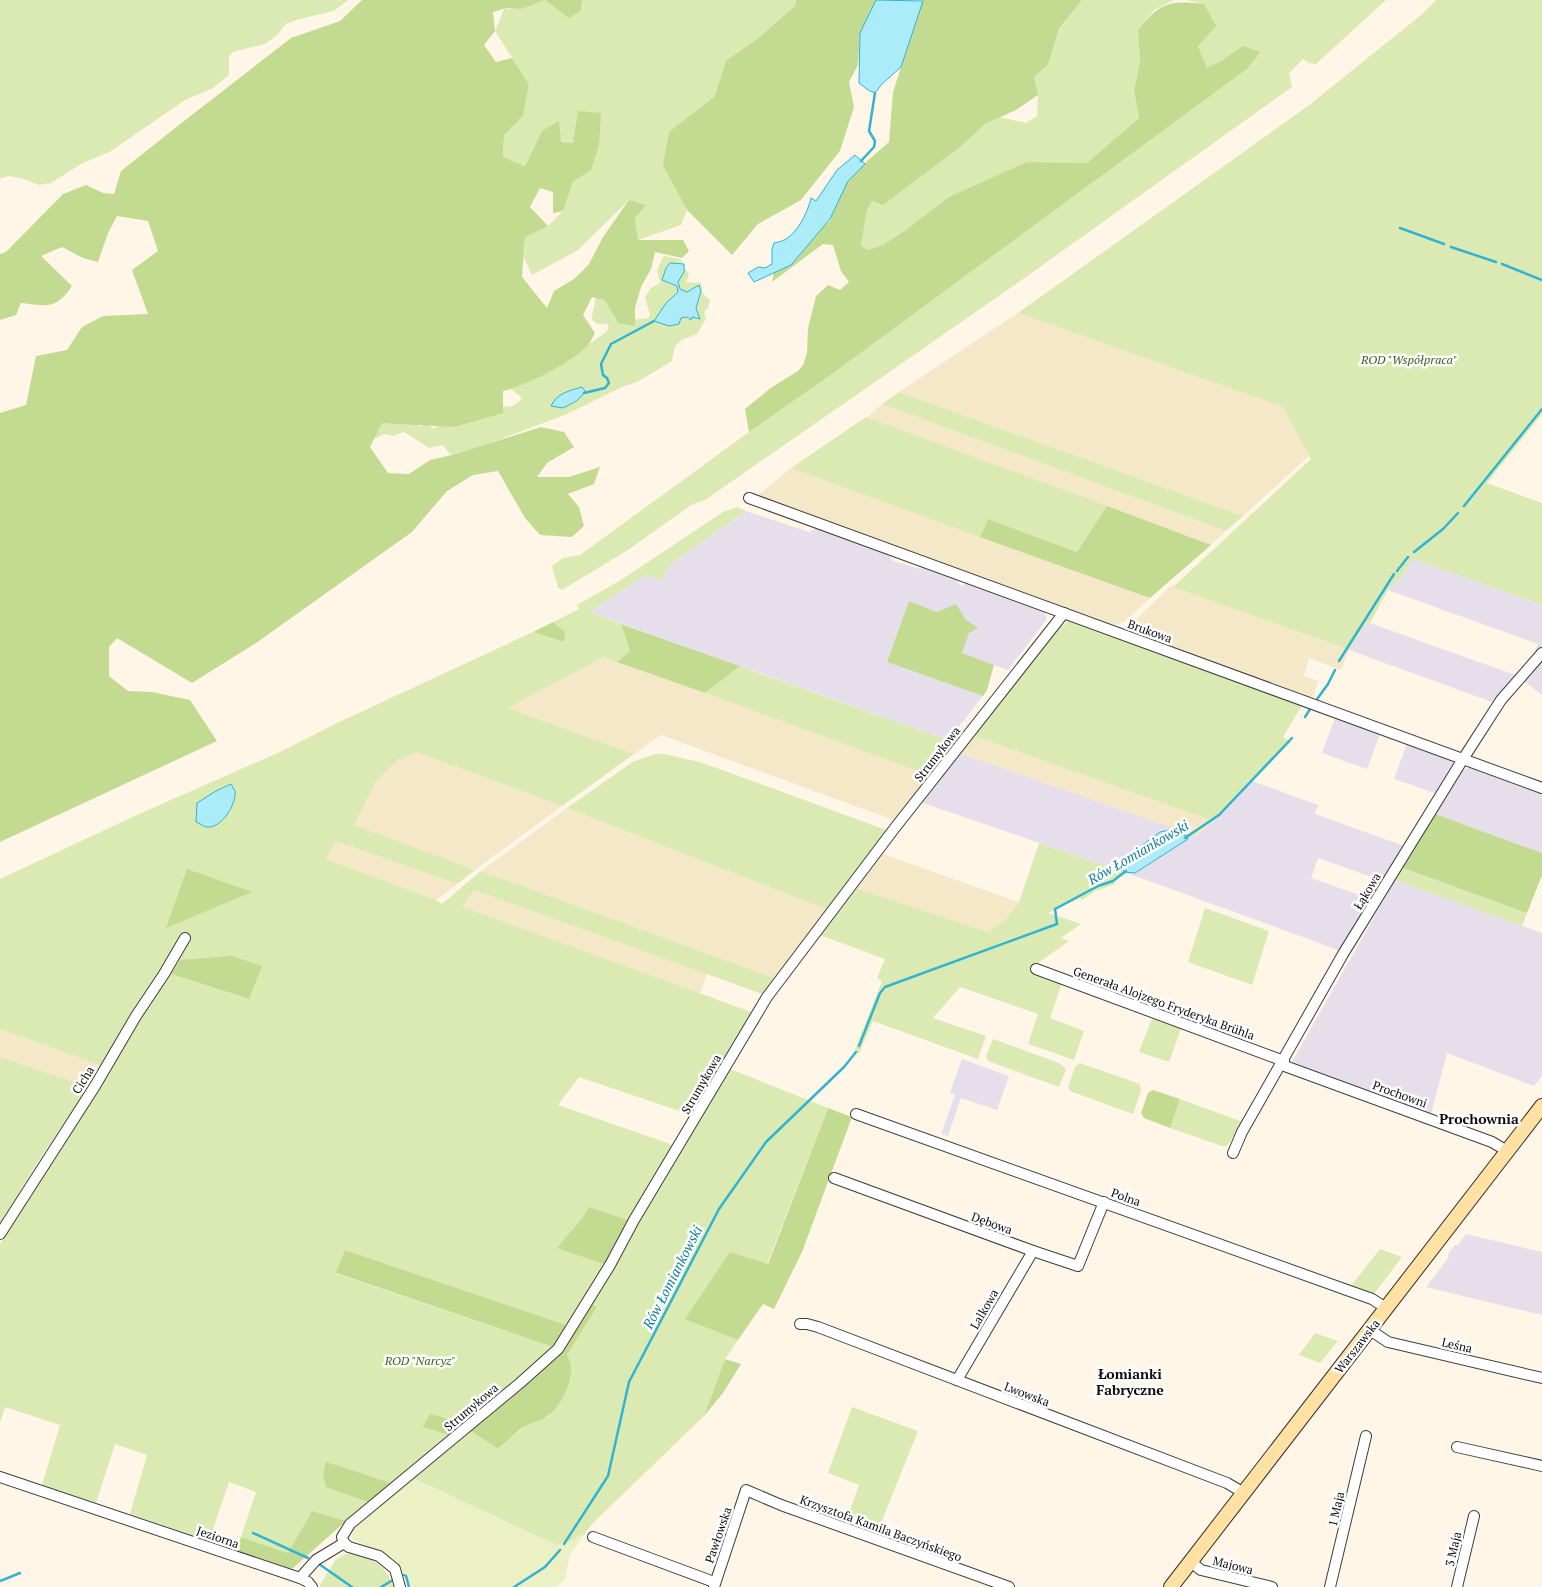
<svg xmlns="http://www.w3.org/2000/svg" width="1542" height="1587" font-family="'PT Serif',serif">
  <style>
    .industrial { fill: #e6deea }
    .farmland { fill: #f5e8c8 }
    .green { fill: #dbeab2 }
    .forest { fill: #c2db91 }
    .pitch { fill: #ebf1c4 }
    .water { fill: #acecf8; stroke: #30b4d1 }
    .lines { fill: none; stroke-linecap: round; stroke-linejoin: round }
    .stream { stroke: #30b4d1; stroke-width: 2.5 }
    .street-casing { stroke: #3e3e3e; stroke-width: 12 }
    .secondary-casing { stroke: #2d2d2d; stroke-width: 16 }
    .street { stroke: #fff; stroke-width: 10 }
    .secondary { stroke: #ffe1a3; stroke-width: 14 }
    .labels { text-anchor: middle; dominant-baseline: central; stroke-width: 5; stroke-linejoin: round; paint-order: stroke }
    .park-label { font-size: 12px; font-style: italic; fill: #39631a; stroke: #fff }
    .street-label { font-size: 12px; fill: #0b0b0b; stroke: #fff }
    .water-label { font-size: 14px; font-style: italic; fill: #11809f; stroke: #fff }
    .neighbourhood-label { font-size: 14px; font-weight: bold; fill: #0b0b0b; stroke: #fff }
  </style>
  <rect width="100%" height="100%" fill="#fff6e8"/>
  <!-- industrial -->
  <g class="industrial">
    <polygon points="746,511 809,532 816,528 888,555 893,561 920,569 922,566 958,579 957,583 962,586 966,583 1044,610 1047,619 1008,670 961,654 969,633 966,620 956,605 937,612 909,601 887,662 983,696 948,740 589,612 645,575 663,581 669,565"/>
    <polygon points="1413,559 1542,605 1542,650 1539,653 1535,650 1538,644 1388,590 1403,575"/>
    <polygon points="1367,622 1518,676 1501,691 1492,702 1349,650"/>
    <polygon points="1542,661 1542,695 1524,681"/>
    <polygon points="1335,718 1380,734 1367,769 1322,753"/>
    <polygon points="1407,744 1452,760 1454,766 1438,794 1394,779"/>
    <polygon points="960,753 1196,836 1213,821 1252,781 1318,805 1315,814 1404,846 1383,881 1318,858 1311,878 1371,899 1341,951 1127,873 920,802"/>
    <polygon points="1470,767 1542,794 1542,853 1435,814 1463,770"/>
    <polygon points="1395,880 1542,933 1542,1076 1534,1086 1447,1053 1431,1114 1292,1062"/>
    <polygon points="962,1059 1009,1076 997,1110 961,1098 948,1136 941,1134 955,1095 950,1093"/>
    <polygon points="1466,1234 1542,1252 1542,1315 1426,1287 1449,1257 1448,1254 1455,1245 1458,1245"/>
  </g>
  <!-- farmland -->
  <g class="farmland">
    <polygon points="1018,313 1283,407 1310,455 1243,516 899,392"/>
    <polygon points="882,404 1226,531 1211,545 866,418"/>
    <polygon points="791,468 1150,598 1124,622 1115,625 757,496"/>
    <polygon points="1171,586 1345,649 1349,650 1341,670 1309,658 1304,676 1318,681 1313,698 1130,631 1132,623"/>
    <polygon points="604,657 839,741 933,776 896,821 661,735 634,754 508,708"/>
    <polygon points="974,736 1213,821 1196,836 960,753"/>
    <polygon points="416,752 562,806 475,870 353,826 376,781 398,760"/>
    <polygon points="567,808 828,910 777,979 481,871"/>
    <polygon points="336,841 457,884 436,900 326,859"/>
    <polygon points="880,853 1019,902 1005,920 987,932 855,888"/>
    <polygon points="474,890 707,974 700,994 463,908"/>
    <polygon points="0,1029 102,1066 89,1087 0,1057"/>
  </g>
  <!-- green -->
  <g class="green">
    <polygon points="0,0 348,0 334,11 296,20 286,24 277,35 265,44 233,52 229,56 229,75 213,88 185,100 111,151 81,164 51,183 39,185 24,179 9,176 1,178 0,181"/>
    <polygon points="545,0 569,17 581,11 582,0 796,0 795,6 757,39 727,61 715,96 669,132 664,165 687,210 681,225 638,240 635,218 629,200 578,250 532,275 524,258 525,236 548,226 563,211 573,182 591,170 573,143 561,142 542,131 525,166 503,157 504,135 523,116 529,84 495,31 504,9 521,8"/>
    <polygon points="1082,0 1174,0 1154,10 1138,30 1140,61 1134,91 1139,118 1087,163 1027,162 906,230 883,245 868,250 861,247 867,210 872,201 883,205 959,148 985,123 999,117 1026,123 1037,116 1038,95 1034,77 1048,65 1059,30"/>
    <polygon points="1186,0 1386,0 1316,64 1309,63 1303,59 1289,73 1292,87 1016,284 705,500 691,505 628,550 562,590 558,588 552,566 563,558 580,555 749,432 832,374 1247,69 1223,60 1207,69 1198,46 1204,4"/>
    <polygon points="1436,0 1542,0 1542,414 1487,483 1542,503 1542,605 1413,559 1403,575 1388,590 1370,623 1367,622 1349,650 1173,587 1311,459 1283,407 1018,313 1308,106 1421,15"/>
    <path d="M 664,256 L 680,259 L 689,275 L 686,282 L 701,283 L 703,294 L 710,300 L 708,308 L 704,312 L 706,318 L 697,334 L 682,340 L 675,346 L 672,361 L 637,382 L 622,387 L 567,414 L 456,456 L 449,453 L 443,445 L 429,448 L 404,432 L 393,436 L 384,434 L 360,446 L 365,426 L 416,417 L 420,427 L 427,423 L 433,429 C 446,423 480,407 493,406 C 508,405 511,411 522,398 L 512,390 L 506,388 L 577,348 L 591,343 L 607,331 L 609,326 L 606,324 L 597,324 L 592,320 C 592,309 597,304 595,292 L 603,283 L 611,310 L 615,319 L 625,321 L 648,318 L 650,315 L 645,297 L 651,288 L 660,283 L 657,270 Z"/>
    <polygon points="899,392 1243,516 1226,531 882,404"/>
    <polygon points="866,417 1107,506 1077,552 988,519 980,537 791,468"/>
    <path d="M 737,507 L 746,511 L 669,565 L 663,581 L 645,575 L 590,612 L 621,624 L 630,651 L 617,662 L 604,657 L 508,708 L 634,754 L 562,806 L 416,752 L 398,760 L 376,781 L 354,825 L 475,870 L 457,884 L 336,841 L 326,859 L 436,900 L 442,904 L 481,871 L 777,979 L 765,995 L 474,890 L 463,907 L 754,1013 L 694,1116 L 579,1077 L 558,1105 L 676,1146 L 631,1221 L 589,1207 C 580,1223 568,1234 558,1248 L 606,1265 L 569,1326 L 345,1250 L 337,1274 L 556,1348 L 371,1503 L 346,1521 L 312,1511 L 288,1553 L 241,1537 L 256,1492 L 229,1482 L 209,1541 L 130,1514 L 147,1455 L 115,1444 L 96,1503 L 42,1485 L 60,1425 L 5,1407 L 0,1423 L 0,1244 L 78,1119 L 98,1092 L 143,1015 L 171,974 L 248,999 L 180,960 L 160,970 L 102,1066 L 0,1029 L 0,879 L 139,814 L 280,752 L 337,723 L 533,632 L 563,642 L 565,632 L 553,622 L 579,609 L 577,605 L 621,580 L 723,512 Z"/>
    <polygon points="1068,620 1302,705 1283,737 1291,742 1213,821 974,736 1055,627 1065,625"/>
    <polygon points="740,666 753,671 948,740 924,773 705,693"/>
    <polygon points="656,754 665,754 703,763 889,831 828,910 567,808 634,761"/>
    <polygon points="1039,843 1127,873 1114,879 1115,884 1096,891 1082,900 1080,898 1048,913 1081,924 1061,938 1069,941 1034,966 1032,972 1062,983 1050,1018 1084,1031 1074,1060 1028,1044 1038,1014 960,987 933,1018 986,1036 978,1059 873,1021 859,1054 854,1052 882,981 877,978 885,959 817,934 855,888 987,932 1005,920 1019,902"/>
    <polygon points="1403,868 1527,913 1522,926 1395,880"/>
    <polygon points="1205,908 1269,931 1252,985 1188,962"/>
    <polygon points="1153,1016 1182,1026 1169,1062 1139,1052"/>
    <polygon points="993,1039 1059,1063 1066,1069 1059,1087 988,1061 986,1056"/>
    <path d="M 0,1057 L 89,1087 C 57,1133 24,1179 0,1229 Z"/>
    <polygon points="1080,1063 1140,1084 1141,1091 1133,1114 1070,1091 1068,1087 1075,1067"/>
    <polygon points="730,1069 828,1108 767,1264 685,1318 738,1340 725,1359 704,1416 591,1525 584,1535 582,1535 570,1542 556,1545 410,1477 468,1429 503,1445 524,1427 549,1416 567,1355 597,1307 589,1303"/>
    <polygon points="1180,1099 1243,1122 1227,1146 1222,1146 1170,1128"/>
    <polygon points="1380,1249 1402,1257 1374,1294 1351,1286"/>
    <polygon points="1315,1333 1338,1341 1320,1363 1299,1355"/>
    <polygon points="852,1407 918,1431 877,1533 846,1522 859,1485 828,1473"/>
    <path d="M 346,1554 C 371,1554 384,1564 394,1587 L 319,1587 L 336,1559 Z"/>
  </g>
  <!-- forest -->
  <g class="forest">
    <path d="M 362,0 L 582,0 L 581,11 L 569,18 L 545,0 L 521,9 L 507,8 L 493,12 L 495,31 L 484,45 L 496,62 L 512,58 L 529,84 L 523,116 L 504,135 L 503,157 L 525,166 L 542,131 L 559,121 L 561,142 L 573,143 L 578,111 L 601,113 L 599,145 L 591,170 L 573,182 L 563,211 L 553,213 L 553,192 L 540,188 L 530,207 L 548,226 L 525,237 L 522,277 L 547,308 L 554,291 L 574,279 L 589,264 L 603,237 L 629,200 L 646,205 L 635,218 L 638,240 L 683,240 L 689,251 L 682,258 L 655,252 L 651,269 L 641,287 L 635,308 L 635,326 L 618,323 L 605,300 L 592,297 L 583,315 L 595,333 C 593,337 590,343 587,346 C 569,364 527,385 503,391 L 503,413 L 454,427 L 382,423 L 370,447 L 388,473 L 409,474 L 430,460 L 456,454 L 541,427 L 564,432 L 574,447 L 547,463 L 537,477 L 569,477 L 600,467 L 594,484 L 568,494 L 579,507 L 584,526 L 572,537 L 540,535 L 525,518 L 498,471 L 473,475 L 447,491 L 412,532 L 256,643 L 192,683 L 117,638 L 109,647 L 109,676 L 128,691 L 152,692 L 190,700 L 217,741 L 0,842 L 0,413 L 26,405 L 36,356 L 67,350 L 82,327 L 103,316 L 148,314 L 132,270 L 158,251 L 148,221 L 117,216 L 108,233 L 98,262 L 83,258 L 62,247 L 41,256 L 72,286 C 56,310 46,306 21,303 L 16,315 L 0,320 L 0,254 L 6,252 L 63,194 L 86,185 L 103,193 L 114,194 L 121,171 L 184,121 L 291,38 L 340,21 Z"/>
    <polygon points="796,0 876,0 860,33 858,65 849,82 854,107 840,151 801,200 758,224 732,255 687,210 663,165 669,132 715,96 726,61 757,39 795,6"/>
    <path d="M 923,0 L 1082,0 L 1059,29 L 1048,65 L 1034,77 L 1038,95 L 1016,110 L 985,124 L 959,148 L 883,205 L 872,201 L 867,210 L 861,246 L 868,250 L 883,245 L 906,230 L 949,197 L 1027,162 L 1087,163 L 1139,118 L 1134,91 L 1140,61 L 1138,30 C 1160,3 1168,0 1204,4 L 1216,26 L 1198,46 L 1207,68 L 1223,60 L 1243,46 L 1260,52 L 1247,69 L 832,374 L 749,432 L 745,409 L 772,387 L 798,371 L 803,365 L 807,353 L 808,328 L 816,296 L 828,285 L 840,290 L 849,282 L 841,271 L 833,245 L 823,244 L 772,282 L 774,272 L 830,221 L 842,183 L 889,142 L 893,92 Z"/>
    <polygon points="1107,506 1211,545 1150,598 980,537 988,519 1077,552"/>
    <polygon points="909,601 937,612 956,604 966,620 978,628 969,633 962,653 994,665 987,690 983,696 887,662"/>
    <polygon points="553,622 565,632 565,637 563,642 533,632"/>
    <polygon points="621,624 740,666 705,693 617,662 630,651"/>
    <polygon points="1435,814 1542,853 1542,875 1527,913 1403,868"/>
    <polygon points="187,869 252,892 166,928"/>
    <polygon points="232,956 262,966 249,999 171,974 180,960"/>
    <polygon points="1153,1090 1180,1099 1170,1128 1144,1118 1141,1113 1148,1093"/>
    <polygon points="828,1108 852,1117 802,1252 774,1309 763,1304 738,1340 685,1319 730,1252 768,1264"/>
    <path d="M 589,1207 L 631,1221 L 606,1265 L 557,1248 C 568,1234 580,1223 589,1207 Z"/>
    <polygon points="345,1250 569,1326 556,1348 336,1273"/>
    <path d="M 589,1303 L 597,1307 L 567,1355 C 578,1372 564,1402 550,1414 C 542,1421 530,1423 522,1428 C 513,1435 507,1443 497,1448 L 468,1429 L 560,1351 Z"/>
    <polygon points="725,1359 741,1364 723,1393 704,1416"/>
    <polygon points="430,1414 466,1424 452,1436 423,1427"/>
    <polygon points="326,1462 394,1484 371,1503 326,1487 323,1475"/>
    <polygon points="312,1511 346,1521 292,1569 236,1551 241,1537 288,1553"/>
  </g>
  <!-- pitch -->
  <polygon class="pitch" points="413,1479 556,1545 570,1542 582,1534 584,1535 570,1555 565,1580 555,1587 408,1587 404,1572 393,1558 352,1539 353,1530"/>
  <!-- water -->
  <g class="water">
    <polygon points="876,0 923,1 901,67 882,84 875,93 868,90 859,83 860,33"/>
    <path d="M 855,155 L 865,164 L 848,181 L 830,219 L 791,265 L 754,282 L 748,273 L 758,267 L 765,268 L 772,264 L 772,249 L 774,243 C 778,242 783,241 786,239 C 799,231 808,211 811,198 L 816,201 L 837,170 Z"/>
    <polygon points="670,263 684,264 684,272 678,282 680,289 687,292 699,285 701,291 696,308 700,319 692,317 691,320 687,317 681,318 679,324 669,326 654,321 666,303 678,292 677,286 662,280 666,268"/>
    <path d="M 582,387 L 585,391 C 581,400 571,404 563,408 L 551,406 C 557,393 569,391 582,387 Z"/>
    <path d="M 231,784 C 232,786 234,789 235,791 C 237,804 221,829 207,827 C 204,827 199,823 196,822 L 197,803 L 216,791 Z"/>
    <polygon points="1170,830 1187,836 1188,839 1135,873 1124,872 1120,864 1122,860 1160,832"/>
  </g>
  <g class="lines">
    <!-- stream -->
    <g class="stream">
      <polyline points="861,161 874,147 875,141 869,131 875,93"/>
      <polyline points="1400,228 1444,244"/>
      <polyline points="1451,247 1496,262"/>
      <polyline points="1502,264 1542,280"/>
      <polyline points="584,393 605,388 609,383 607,378 603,375 601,364 611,344 654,321"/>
      <polyline points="1464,506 1542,409"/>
      <polyline points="1414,552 1443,529 1458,513"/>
      <polyline points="1397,571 1408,557"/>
      <polyline points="1339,661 1394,574"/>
      <polyline points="1315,702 1328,684 1335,670"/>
      <polyline points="1305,717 1312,706"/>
      <polyline points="1185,838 1219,815 1292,738"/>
      <polyline points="859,1046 880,993 885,987 1057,924 1055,909 1098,886 1113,881 1126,871"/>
      <polyline points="253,1533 308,1558"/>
      <polyline points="564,1544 608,1476 629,1382 719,1209 766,1142 844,1067 856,1052"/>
      <polyline points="319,1564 352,1587"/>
      <polyline points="404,1575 406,1576 409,1587"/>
      <polyline points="0,1581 20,1573"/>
      <polyline points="381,1587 393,1580"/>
      <polyline points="514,1587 545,1567 560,1550"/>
    </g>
    <!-- street casing -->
    <g class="street-casing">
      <g id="street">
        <polyline points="749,498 1542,788"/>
        <polyline points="1036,969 1284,1061"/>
        <polyline points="1282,1065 1492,1142 1507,1151"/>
        <polyline points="856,1114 1372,1299 1386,1308"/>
        <polyline points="1233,1153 1242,1132 1343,954 1463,759 1501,700 1542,653"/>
        <polyline points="834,1178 1033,1251 1078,1266 1104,1202"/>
        <polyline points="0,1234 95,1086 136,1016 164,974 185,938"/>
        <polyline points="800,1324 807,1324 818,1327 1227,1483 1244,1493"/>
        <polyline points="1370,1330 1388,1342 1542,1378"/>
        <polyline points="957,1380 1033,1251"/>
        <polyline points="1457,1447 1542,1466"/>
        <polyline points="0,1477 300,1578 316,1560 344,1543 349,1547 379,1556 395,1569 400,1587"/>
        <polyline points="593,1537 714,1582"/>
        <polyline points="344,1543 342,1537 350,1524 520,1383 558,1349 610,1265 634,1220 767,997 894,829 1064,613"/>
        <polyline points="1191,1562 1201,1570 1272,1587"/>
        <polyline points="300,1578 308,1582 312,1587"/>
        <polyline points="714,1587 746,1490 781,1505 1009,1587"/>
        <polyline points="1330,1587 1366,1436"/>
        <polyline points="1457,1587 1474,1516"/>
      </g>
    </g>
    <!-- secondary casing -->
    <g class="secondary-casing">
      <polyline id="secondary" points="1171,1587 1542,1106"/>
    </g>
    <!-- street -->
    <use href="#street" class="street"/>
    <!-- secondary -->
    <use href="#secondary" class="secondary"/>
  </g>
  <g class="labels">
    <!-- park labels -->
    <g class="park-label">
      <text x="1409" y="359">ROD "Współpraca"</text>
      <text x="420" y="1360">ROD "Narcyz"</text>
    </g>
    <!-- street labels -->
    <g class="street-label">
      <text transform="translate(1150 631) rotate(20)">Brukowa</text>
      <text transform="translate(937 754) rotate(-52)">Strumykowa</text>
      <text transform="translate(1367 891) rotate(-59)">Łąkowa</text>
      <text transform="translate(1164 1003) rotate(20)">Generała Alojzego Fryderyka Brühla</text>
      <text transform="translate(83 1080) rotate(-58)">Cicha</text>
      <text transform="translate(701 1084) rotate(-60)">Strumykowa</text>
      <text transform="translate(1400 1094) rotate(20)">Prochowni</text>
      <text transform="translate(1126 1197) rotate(20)">Polna</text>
      <text transform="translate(992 1223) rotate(20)">Dębowa</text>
      <text transform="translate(984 1309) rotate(-60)">Lalkowa</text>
      <text transform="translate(1457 1345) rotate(13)">Leśna</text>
      <text transform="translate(1357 1346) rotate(-52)">Warszawska</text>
      <text transform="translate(1027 1394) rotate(21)">Lwowska</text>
      <text transform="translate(471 1407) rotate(-40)">Strumykowa</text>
      <text transform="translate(1336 1509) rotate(-77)">1 Maja</text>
      <text transform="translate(881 1528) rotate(20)">Krzysztofa Kamila Baczyńskiego</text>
      <text transform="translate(718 1535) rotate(-71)">Pawłowska</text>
      <text transform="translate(218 1537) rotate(19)">Jeziorna</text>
      <text transform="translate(1453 1549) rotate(-77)">3 Maja</text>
      <text transform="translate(1233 1565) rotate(14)">Majowa</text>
    </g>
    <!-- water labels -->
    <g class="water-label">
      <text transform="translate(1138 852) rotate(-30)">Rów Łomiankowski</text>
      <text transform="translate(672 1277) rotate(-63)">Rów Łomiankowski</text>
    </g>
    <!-- neighbourhood labels -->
    <g class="neighbourhood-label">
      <text x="1479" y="1118">Prochownia</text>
      <text x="1130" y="1373">Łomianki<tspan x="1130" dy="16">Fabryczne</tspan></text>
    </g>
  </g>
</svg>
